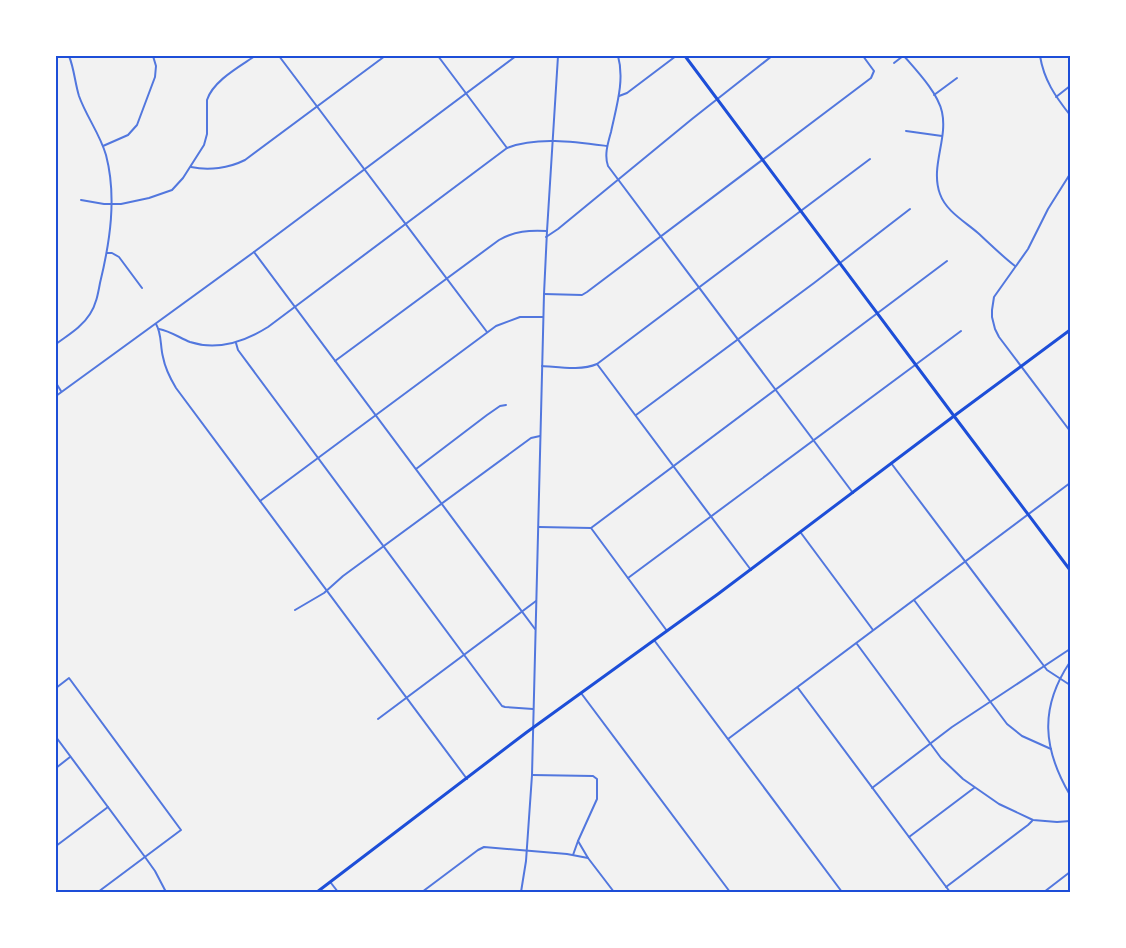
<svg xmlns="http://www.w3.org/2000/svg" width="1126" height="948" font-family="'Open Sans',sans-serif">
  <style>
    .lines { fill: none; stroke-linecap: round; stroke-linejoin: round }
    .minor { stroke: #5277de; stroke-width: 2 }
    .tertiary { stroke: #5277de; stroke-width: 2 }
    .secondary { stroke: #1d4ed8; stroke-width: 3 }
    .neatline { fill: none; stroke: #1d4ed8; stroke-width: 2 }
  </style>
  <rect width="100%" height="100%" fill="#f2f2f2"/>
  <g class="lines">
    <!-- minor -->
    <g class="minor">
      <polyline points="279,56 487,332"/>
      <polyline points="438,56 507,148"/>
      <path d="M 618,56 C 625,80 616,108 611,132 C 608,143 604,155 608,166 L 853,493"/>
      <path d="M 904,56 C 917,71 938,93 942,112 C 948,139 930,167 940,194 C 946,211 964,221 978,233 C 990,244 1002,256 1015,266"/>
      <path d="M 1040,56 C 1044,80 1055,96 1070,115"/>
      <polyline points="894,63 903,56"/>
      <polyline points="934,95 957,78"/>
      <polyline points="619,96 627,93 676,56"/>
      <polyline points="1056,97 1070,86"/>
      <polyline points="906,131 942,136"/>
      <polyline points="103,146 128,135 137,125 155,77 156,66 153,56"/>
      <path d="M 191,167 C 209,171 229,168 245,160 L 385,56"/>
      <polyline points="1070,174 1048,209 1028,249 994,297 992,310 992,317 995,329 999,337 1070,431"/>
      <path d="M 81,200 L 104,204 L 121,204 L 149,198 L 172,190 L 183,178 L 204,145 L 207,134 L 207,100 C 213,81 239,67 255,56"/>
      <polyline points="546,237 558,229 692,119 772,56"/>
      <polyline points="254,252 535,629"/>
      <polyline points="107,253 112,253 119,257 142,288"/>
      <polyline points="544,294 582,295 587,292 871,78 874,71 863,56"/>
      <path d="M 156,324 C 162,334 160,346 163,357 C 165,368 170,378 176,388 L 467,779"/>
      <path d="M 159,329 C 170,331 180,338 190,342 C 218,351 244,342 268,327 L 507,148 C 536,136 577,142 607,146"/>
      <polyline points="236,343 238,350 502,706 505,707 533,709"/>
      <path d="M 56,344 C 68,335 82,327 90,314 C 96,305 98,294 100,283 C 110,242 117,197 106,155 C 100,134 86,116 79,96 C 75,83 74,68 69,56"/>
      <path d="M 335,361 L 499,240 C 515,231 529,230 547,231"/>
      <polyline points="597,364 751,570"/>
      <path d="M 542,366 C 559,367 581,371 597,364 L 870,159"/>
      <polyline points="56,383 61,391"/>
      <polyline points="56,396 254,252 516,56"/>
      <polyline points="636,415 814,283 910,209"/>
      <polyline points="891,463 1047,670 1070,685"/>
      <polyline points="416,469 487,415 500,406 506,405"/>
      <polyline points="260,501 496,326 520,317 543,317"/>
      <polyline points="539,527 591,528 667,631"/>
      <polyline points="591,528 947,261"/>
      <polyline points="801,533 873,630"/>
      <polyline points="628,578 961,331"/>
      <polyline points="914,600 1007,724 1022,736 1051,749"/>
      <polyline points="295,610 324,593 343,576 516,449 531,438 540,436"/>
      <polyline points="654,640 842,892"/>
      <polyline points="857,644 941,758 963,779 999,804 1033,820 1057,822 1070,821"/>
      <path d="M 1070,662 C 1039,708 1043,749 1070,795"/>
      <polyline points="56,688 69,678 181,830 98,892"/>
      <polyline points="798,688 950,892"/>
      <polyline points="581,693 730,892"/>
      <polyline points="378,719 536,601"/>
      <polyline points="56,737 145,857 155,871 166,892"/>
      <polyline points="728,739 1070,483"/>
      <polyline points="56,768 70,757"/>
      <polyline points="532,775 593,776 597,779 597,799 578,841 588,858 614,892"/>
      <polyline points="872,788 952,727 1070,649"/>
      <polyline points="909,837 974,788"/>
      <polyline points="56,846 108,807"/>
      <polyline points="573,855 578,841"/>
      <polyline points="331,883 338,892"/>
      <polyline points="946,887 1028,825 1032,821"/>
      <polyline points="422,892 478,850 484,847 567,854 588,858"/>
      <polyline points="1044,892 1070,872"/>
    </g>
    <!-- tertiary -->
    <polyline class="tertiary" points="521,892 526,861 532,775 544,294 547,231 558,56"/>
    <!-- secondary -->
    <g class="secondary">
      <polyline points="685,56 954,416 1070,570"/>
      <polyline points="317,892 527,732 718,594 954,416 1070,330"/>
    </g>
  </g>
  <!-- border -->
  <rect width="1126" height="948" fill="none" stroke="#ffffff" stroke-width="114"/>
  <rect x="57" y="57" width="1012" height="834" class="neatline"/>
</svg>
